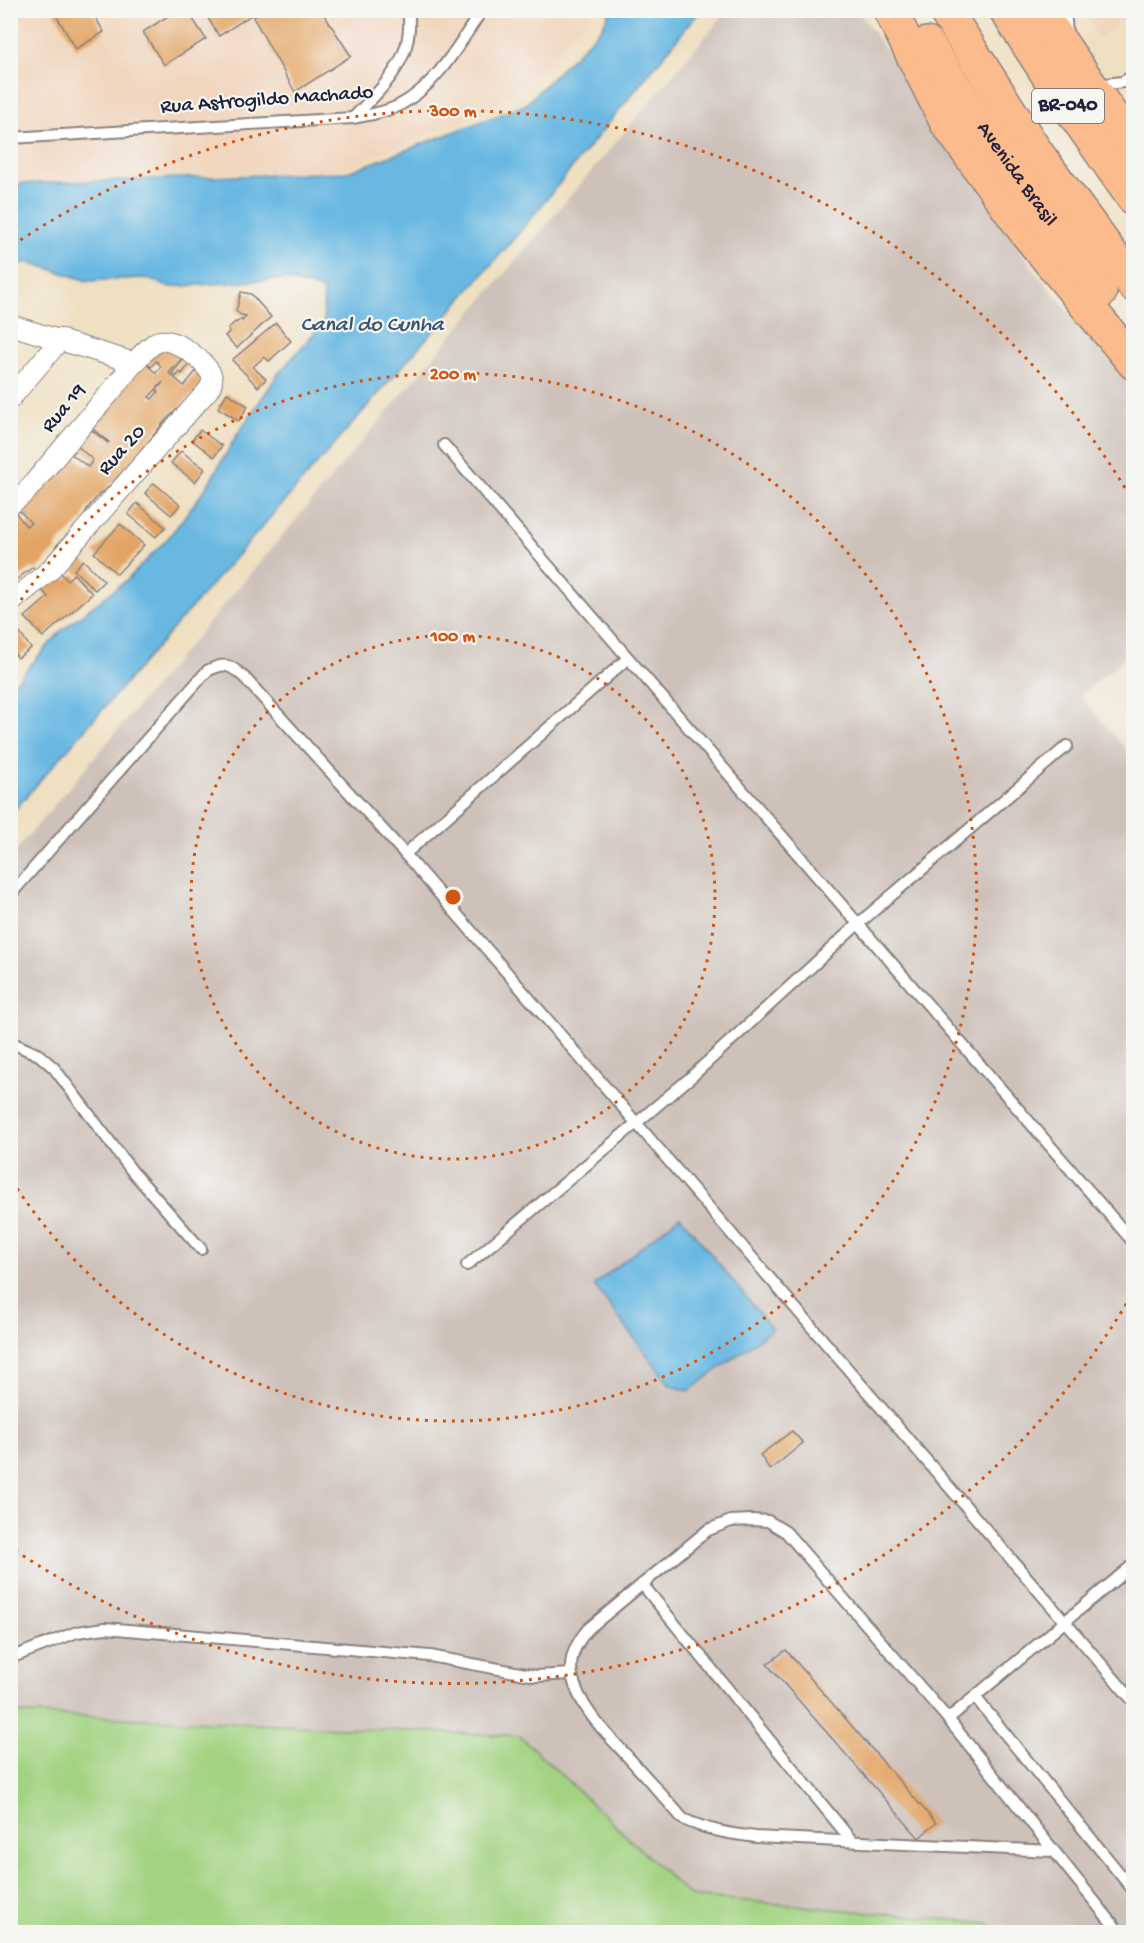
<svg xmlns="http://www.w3.org/2000/svg" width="1144" height="1943" font-family="'Gochi Hand',sans-serif">
  <style>
    .built { fill: #f1d5bd }
    .industrial { fill: #cec1ba }
    .green { fill: #a3d382; stroke: #627a5e; stroke-width: 1.5 }
    .water { fill: #67b8e2; stroke: #446d8e; stroke-width: 1.5 }
    .building { fill: #e3a464; fill-rule: evenodd }
    .lines { fill: none; stroke-linecap: round; stroke-linejoin: round }
    .lane-casing { stroke: #89817e; stroke-width: 14 }
    .street-casing { stroke: #89817e; stroke-width: 22 }
    .highway-casing { stroke: #89817e; stroke-width: 36 }
    .lane { stroke: #fff; stroke-width: 10 }
    .street { stroke: #fff; stroke-width: 20 }
    .highway { stroke: #fbbb8d; stroke-width: 33 }
    .ring { fill: none; stroke: #d45411; stroke-width: 3; stroke-dasharray: 3 6 }
    .labels { text-anchor: middle; dominant-baseline: central; stroke-width: 4.5; stroke-linejoin: round; paint-order: stroke }
    .shield { fill: #f6f6f2; stroke: #626272; stroke-width: 1.5 }
    .shield-label { font-size: 20px; font-weight: bold; fill: #22223b }
    .street-label { font-size: 21px; fill: #22223b; stroke: #f6f6f2 }
    .water-label { font-size: 22px; font-style: italic; fill: #3a5675; stroke: #f6f6f2 }
    .centre { fill: #d45411; stroke: #f6f6f2; stroke-width: 3 }
    .ring-label { font-size: 18px; text-anchor: middle; font-weight: bold; fill: #d45411; stroke: #f6f6f2; stroke-width: 4.5; stroke-linejoin: round; paint-order: stroke }
  </style>
  <rect width="100%" height="100%" fill="#f6f6f2"/>
  <filter id="ink" filterUnits="userSpaceOnUse"><feTurbulence type="fractalNoise" baseFrequency=".0167" numOctaves="2"/><feDisplacementMap in="SourceGraphic" scale="12" xChannelSelector="R" yChannelSelector="G"/><feConvolveMatrix kernelMatrix="1 2 1 2 8 2 1 2 1" color-interpolation-filters="sRGB"/></filter>
  <filter id="wash" filterUnits="userSpaceOnUse"><feTurbulence type="fractalNoise" baseFrequency=".008" numOctaves="4" result="noise"/><feDisplacementMap in="SourceGraphic" scale="24" xChannelSelector="R" yChannelSelector="G"/><feGaussianBlur stdDeviation="1.35" result="paint"/><feColorMatrix in="noise" values="0 0 0 0 0 0 0 0 0 0 0 0 0 0 0 0 0 1.4 0 .05"/><feComposite in="paint" operator="in"/></filter>
  <g filter="url(#wash)">
    <rect width="100%" height="100%" fill="#f0e0c2"/>
    <!-- built -->
    <g class="built">
      <polygon points="1133,10 1099,39 1089,21 1087,11"/>
      <polygon points="10,11 592,11 588,18 540,72 481,113 342,170 11,181"/>
    </g>
    <!-- industrial -->
    <polygon class="industrial" points="727,11 859,11 1034,270 1133,389 1133,651 1080,696 1134,759 1133,1932 11,1932 11,856"/>
    <!-- green -->
    <polygon class="green" points="11,1713 520,1736 690,1896 988,1923 995,1932 11,1932"/>
    <!-- water -->
    <g class="water">
      <polygon points="611,10 700,11 518,234 11,814 11,687 62,630 127,580 169,537 206,488 237,435 279,373 324,322 323,290 284,279 170,287 145,278 87,281 29,262 11,266 11,184 348,172 525,105 601,29"/>
      <polygon points="680,1216 772,1329 689,1391 670,1385 594,1285"/>
    </g>
    <g id="blocks">
      <!-- building -->
      <g class="building">
        <polygon points="53,10 91,10 104,32 76,49"/>
        <polygon points="177,10 187,10 206,39 164,65 143,32"/>
        <polygon points="203,10 259,10 219,36"/>
        <polygon points="265,10 321,10 351,56 295,92 253,17"/>
        <polygon points="241,292 251,294 271,317 237,348 225,336 230,331 228,329 235,322 236,323 241,319 242,321 246,316 241,315 236,311"/>
        <polygon points="276,323 291,341 269,361 264,357 253,367 266,379 258,387 232,360"/>
        <path d="M 156,345 L 184,356 L 169,373 L 184,386 L 198,369 L 204,383 L 164,422 L 137,456 L 103,493 L 101,492 L 87,509 L 83,519 L 55,547 L 57,549 L 44,561 L 44,563 L 35,570 L 33,567 L 10,584 L 10,515 L 15,512 L 26,526 L 31,523 L 17,508 L 65,449 L 88,467 L 93,460 L 73,442 L 86,426 L 108,443 L 109,442 L 89,426 L 142,361 L 156,373 L 161,366 L 156,361 L 151,367 L 142,359 ZM 163,382 L 157,390 L 158,392 L 152,399 L 149,397 Z"/>
        <polygon points="184,359 190,363 182,374 180,372 176,377 172,373"/>
        <polygon points="227,393 248,406 239,421 218,408"/>
        <polygon points="200,430 222,446 214,457 192,440"/>
        <polygon points="181,451 205,469 195,482 171,463"/>
        <polygon points="154,483 180,505 171,515 145,493"/>
        <polygon points="137,503 165,527 156,537 128,514"/>
        <polygon points="120,524 144,545 117,574 94,553"/>
        <polygon points="83,560 104,581 95,590 74,570"/>
        <polygon points="60,572 67,580 74,574 92,594 43,637 25,617 48,597 41,589"/>
        <polygon points="15,627 31,648 18,658 10,648 10,631"/>
        <polygon points="792,1431 803,1443 770,1470 760,1455"/>
        <polygon points="786,1650 936,1823 919,1838 767,1664"/>
      </g>
    </g>
  </g>
  <g filter="url(#ink)">
    <use href="#blocks" fill-opacity="0" stroke="#89817e" stroke-width="1.5"/>
    <g class="lines">
      <!-- lane casing -->
      <g class="lane-casing">
        <g id="lane">
          <polyline points="434,10 453,13 471,10"/>
          <polyline points="1065,10 1067,34"/>
          <polyline points="1127,10 1134,18"/>
          <polyline points="1095,85 1123,82 1134,75"/>
          <path d="M 353,118 C 383,87 416,58 408,10"/>
          <path d="M 10,138 L 353,118 C 368,115 384,113 398,106 C 436,87 459,44 482,10"/>
          <polyline points="444,445 1134,1243"/>
          <polyline points="405,854 627,659"/>
          <path d="M 10,895 L 207,671 C 225,662 229,664 244,677 L 405,854 L 1134,1702"/>
          <polyline points="10,1042 39,1055 54,1068 132,1171 201,1249"/>
          <polyline points="467,1265 690,1078 858,924 1067,746"/>
          <polyline points="642,1584 852,1841"/>
          <polyline points="10,1658 77,1632 105,1628 430,1656 536,1676 571,1674"/>
          <polyline points="975,1697 1134,1891"/>
          <polyline points="948,1719 1134,1564"/>
          <path d="M 1053,1851 L 756,1837 C 730,1834 707,1830 683,1819 C 665,1798 647,1778 628,1757 C 606,1733 579,1708 572,1675 C 568,1657 577,1642 588,1629 L 708,1530 L 731,1521 L 753,1520 L 768,1521 L 786,1532 L 948,1719 L 1119,1932"/>
        </g>
      </g>
      <!-- street casing -->
      <g class="street-casing">
        <g id="street">
          <polyline points="10,325 135,363"/>
          <polyline points="10,399 61,339"/>
          <path d="M 10,505 L 26,492 C 54,459 81,426 109,394 C 123,377 137,356 155,343 C 169,332 210,363 212,378 C 213,386 207,392 202,397 L 49,571 L 10,603"/>
        </g>
      </g>
      <!-- highway casing -->
      <g class="highway-casing">
        <g id="highway">
          <polyline points="890,10 947,123 1025,231 1134,363"/>
          <polyline points="945,10 1036,152 1134,285"/>
          <polyline points="1006,10 1061,95 1134,199"/>
          <polyline points="1038,10 1134,148"/>
          <path id="s1" d="M 927,44 L 974,116 L 1100,292"/>
        </g>
      </g>
      <!-- lane -->
      <use href="#lane" class="lane"/>
      <!-- street -->
      <use href="#street" class="street"/>
      <!-- highway -->
      <use href="#highway" class="highway"/>
    </g>
  </g>
  <!-- distance rings -->
  <g class="ring">
    <circle cx="453" cy="897" r="262"/>
    <path d="M11 615A524 524 0 1 1 11 1179"/>
    <path d="M1131 1296A787 787 0 0 1 13 1549M13 245A787 787 0 0 1 1131 498"/>
  </g>
  <g class="labels">
    <!-- shield labels -->
    <rect class="shield" x="1032" y="89" width="72" height="34" rx="4.5"/>
    <g class="shield-label">
      <text x="1068" y="106">BR-040</text>
    </g>
    <!-- street labels -->
    <g class="street-label">
      <text transform="translate(267 101) rotate(-4)">Rua Astrogildo Machado</text>
      <text stroke="none"><textPath href="#s1" startOffset="158">Avenida Brasil</textPath></text>
      <text transform="translate(65 409) rotate(-50)">Rua 19</text>
      <text transform="translate(123 451) rotate(-48)">Rua 20</text>
    </g>
    <!-- water labels -->
    <g class="water-label">
      <text x="372" y="326">Canal do Cunha</text>
    </g>
  </g>
  <circle cx="453" cy="897" r="9" class="centre"/>
  <g class="ring-label">
    <text x="453" y="116">300 m</text>
    <text x="453" y="379">200 m</text>
    <text x="453" y="641">100 m</text>
  </g>
  <!-- margin -->
  <rect width="1144" height="1943" fill="none" stroke="#f6f6f2" stroke-width="36"/>
</svg>
